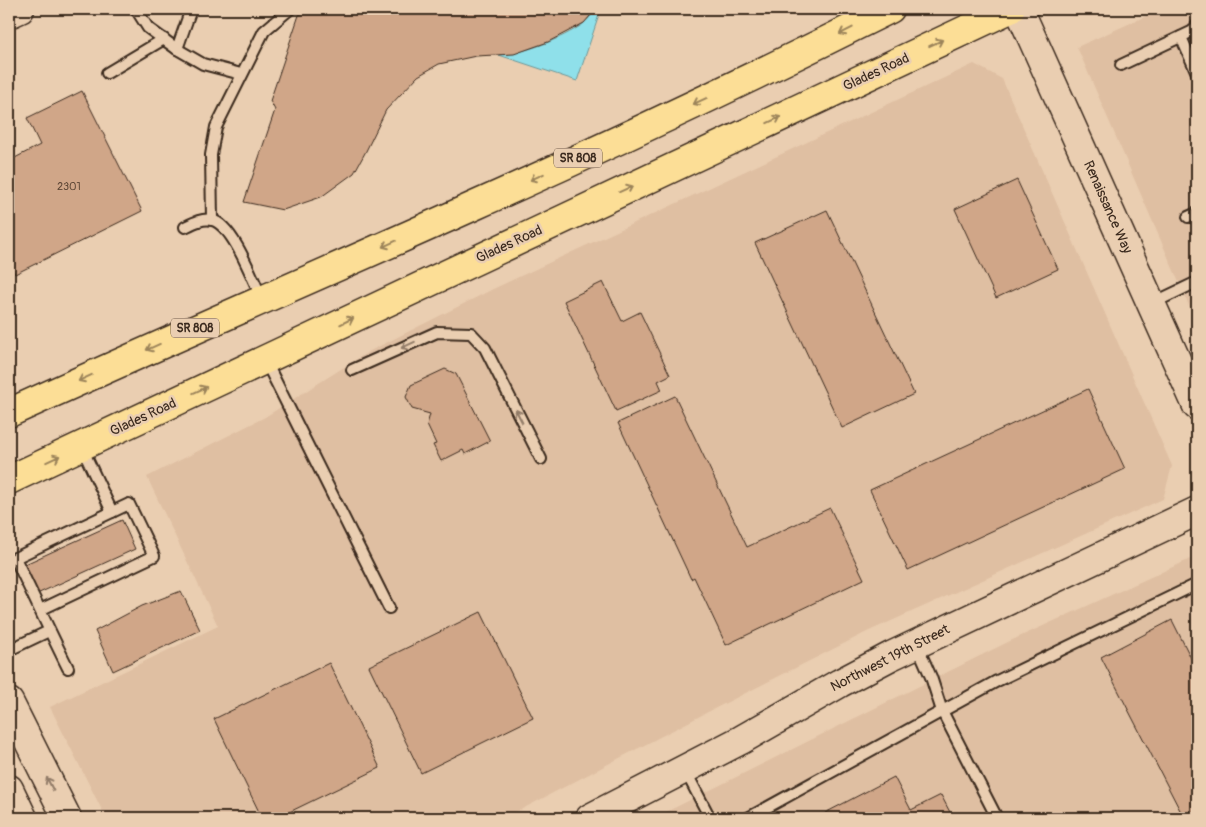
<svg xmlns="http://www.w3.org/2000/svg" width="1206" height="827" font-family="Pangolin,sans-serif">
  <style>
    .built { fill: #dfbfa2 }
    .water { fill: #8fe0ea; stroke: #6d9798 }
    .building { fill: #d0a688; stroke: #3b2a1e }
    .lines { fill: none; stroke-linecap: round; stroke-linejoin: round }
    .lane-casing { stroke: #3b2a1e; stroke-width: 14 }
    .secondary-casing { stroke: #3b2a1e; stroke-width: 31 }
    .primary-casing { stroke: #3b2a1e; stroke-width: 31 }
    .lane { stroke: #eaceb1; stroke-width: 10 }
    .secondary { stroke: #eaceb1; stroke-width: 28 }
    .primary { stroke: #fcde96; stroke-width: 28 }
    .oneway { stroke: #9c845a }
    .oneway2 { stroke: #927c68 }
    .labels { text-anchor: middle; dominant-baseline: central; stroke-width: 5; stroke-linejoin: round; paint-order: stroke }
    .number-label { font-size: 11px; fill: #604938 }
    .shield { fill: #eaceb1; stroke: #705b4a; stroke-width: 1 }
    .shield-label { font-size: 12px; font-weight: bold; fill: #3b2a1e }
    .street-label { font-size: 14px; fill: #3b2a1e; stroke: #eaceb1 }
  </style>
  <rect width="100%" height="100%" fill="#eaceb1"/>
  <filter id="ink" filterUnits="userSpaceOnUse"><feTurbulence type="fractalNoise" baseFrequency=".02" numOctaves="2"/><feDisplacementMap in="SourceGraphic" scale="10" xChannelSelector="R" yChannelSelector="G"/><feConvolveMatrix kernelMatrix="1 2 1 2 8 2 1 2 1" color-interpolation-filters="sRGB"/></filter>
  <g filter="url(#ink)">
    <!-- built -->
    <g class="built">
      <polygon points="1162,9 1197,9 1197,324 1077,47"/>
      <polygon points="974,64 1002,79 1172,466 1163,499 869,631 700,716 505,818 106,818 50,707 218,626 147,477 265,417 368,352 493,289"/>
      <polygon points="1197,556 1197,818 654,818 1010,641"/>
    </g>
    <!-- water -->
    <path class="water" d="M 596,9 L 601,9 L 577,81 L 499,55 C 524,53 562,39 583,24 C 588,20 592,14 596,9 Z"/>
    <!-- building -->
    <g class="building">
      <polygon points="311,9 596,9 584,23 548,42 514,54 476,56 439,64 418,76 386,110 366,151 354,173 321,197 283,210 244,202 275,110 270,101 299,15"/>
      <polygon points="82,91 142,211 15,274 11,266 9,267 9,161 40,145 27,118"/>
      <polygon points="1017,180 1058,269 996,298 955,209"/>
      <polygon points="827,210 914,394 842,428 755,243"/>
      <polygon points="603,282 622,321 640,312 670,375 658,381 662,390 616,411 564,301"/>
      <polygon points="445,369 456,374 490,441 465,454 463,450 441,461 433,445 436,444 427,425 430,414 412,409 406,397 411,385"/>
      <polygon points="1088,389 1125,469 908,570 870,490"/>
      <polygon points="675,396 747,547 830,508 864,579 726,645 694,577 691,579 618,423"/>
      <polygon points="122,520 135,549 37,594 23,565"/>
      <polygon points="181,591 200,630 113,671 95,631 142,606"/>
      <polygon points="481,612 533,718 421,773 369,666"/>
      <polygon points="1172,620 1197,670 1197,818 1184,818 1101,657"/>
      <polygon points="329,663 380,768 277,818 262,818 214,719"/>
      <polygon points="894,777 911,810 941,795 953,818 828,818 825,813"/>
    </g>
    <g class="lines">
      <!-- lane casing -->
      <g class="lane-casing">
        <g id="lane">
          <polyline points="136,9 148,28 177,49 203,64 241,74"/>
          <polyline points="1181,37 1197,73"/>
          <polyline points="177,49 191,9"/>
          <polyline points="1121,65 1193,31 1197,25"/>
          <polyline points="107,73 164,39"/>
          <polyline points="1188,217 1197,213"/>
          <polyline points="212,220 211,155 216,127 264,31 290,9"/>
          <path d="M 185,227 C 193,223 202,218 212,220 C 233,225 253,280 262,299"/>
          <polyline points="1153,303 1197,282"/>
          <polyline points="265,360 389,608"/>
          <polyline points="352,370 437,332 471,333 485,348 541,459"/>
          <polyline points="82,448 112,512"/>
          <path d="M 40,610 L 154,556 L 129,504 L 15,558 C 33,595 50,632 68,668"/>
          <polyline points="917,645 931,677 942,711 997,818"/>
          <polyline points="9,650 49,631"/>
          <polyline points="685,770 710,818"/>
          <polyline points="748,818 997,681 1197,584"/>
        </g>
      </g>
      <!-- secondary casing -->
      <g class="secondary-casing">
        <g id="secondary">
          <polyline points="1019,9 1197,406"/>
          <polyline points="9,14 20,9"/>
          <polyline points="9,702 67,818"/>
          <polyline points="9,789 23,818"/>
          <polyline points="590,818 741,740 840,683 891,656 1197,511"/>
        </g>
      </g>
      <!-- primary casing -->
      <g class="primary-casing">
        <g id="primary">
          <path d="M 9,413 C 164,342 321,275 476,205 C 615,143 754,77 890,9"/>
          <polyline points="9,480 1010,9"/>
        </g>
      </g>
      <!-- lane -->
      <use href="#lane" class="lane"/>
      <!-- secondary -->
      <use href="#secondary" class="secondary"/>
      <!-- primary -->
      <use href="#primary" class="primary"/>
    </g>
    <!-- one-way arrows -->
    <defs><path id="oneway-shaft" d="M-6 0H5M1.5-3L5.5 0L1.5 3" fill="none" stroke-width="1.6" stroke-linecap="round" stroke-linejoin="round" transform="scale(1.25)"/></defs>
    <g class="oneway">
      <use href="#oneway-shaft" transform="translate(846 31) rotate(153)"/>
      <use href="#oneway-shaft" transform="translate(936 43) rotate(-25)"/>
      <use href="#oneway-shaft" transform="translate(700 101) rotate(155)"/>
      <use href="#oneway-shaft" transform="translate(774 120) rotate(-25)"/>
      <use href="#oneway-shaft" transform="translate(537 177) rotate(155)"/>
      <use href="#oneway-shaft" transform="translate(626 189) rotate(-24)"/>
      <use href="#oneway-shaft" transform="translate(389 244) rotate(156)"/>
      <use href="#oneway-shaft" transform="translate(347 321) rotate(-26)"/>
      <use href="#oneway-shaft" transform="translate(153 347) rotate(156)"/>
      <use href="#oneway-shaft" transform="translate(85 378) rotate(155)"/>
      <use href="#oneway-shaft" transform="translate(200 390) rotate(-25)"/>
      <use href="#oneway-shaft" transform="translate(53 459) rotate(-25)"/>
    </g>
    <g class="oneway2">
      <use href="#oneway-shaft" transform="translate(408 345) rotate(155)"/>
      <use href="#oneway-shaft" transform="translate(519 416) rotate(-117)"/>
      <use href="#oneway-shaft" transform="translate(50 784) rotate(-117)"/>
    </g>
  </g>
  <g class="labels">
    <!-- number labels -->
    <g class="number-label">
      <text x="69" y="186">2301</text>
    </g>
    <!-- shield labels -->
    <g class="shield">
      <rect x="554" y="148.5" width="48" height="19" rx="4"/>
      <rect x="171" y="318.5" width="48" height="19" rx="4"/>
    </g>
    <g class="shield-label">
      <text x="578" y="158">SR 808</text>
      <text x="195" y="328">SR 808</text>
    </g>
    <!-- street labels -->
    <g class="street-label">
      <text transform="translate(876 72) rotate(-25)">Glades Road</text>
      <text transform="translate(1108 207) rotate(66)">Renaissance Way</text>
      <text transform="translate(509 244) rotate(-25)">Glades Road</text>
      <text transform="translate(143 417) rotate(-25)">Glades Road</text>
      <text transform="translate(890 658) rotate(-27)">Northwest 19th Street</text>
    </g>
  </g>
  <!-- margin -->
  <rect width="1206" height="827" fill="none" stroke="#eaceb1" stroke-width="30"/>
  <rect x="15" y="15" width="1176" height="797" fill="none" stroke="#3b2a1e" stroke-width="2" filter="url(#ink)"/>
</svg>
